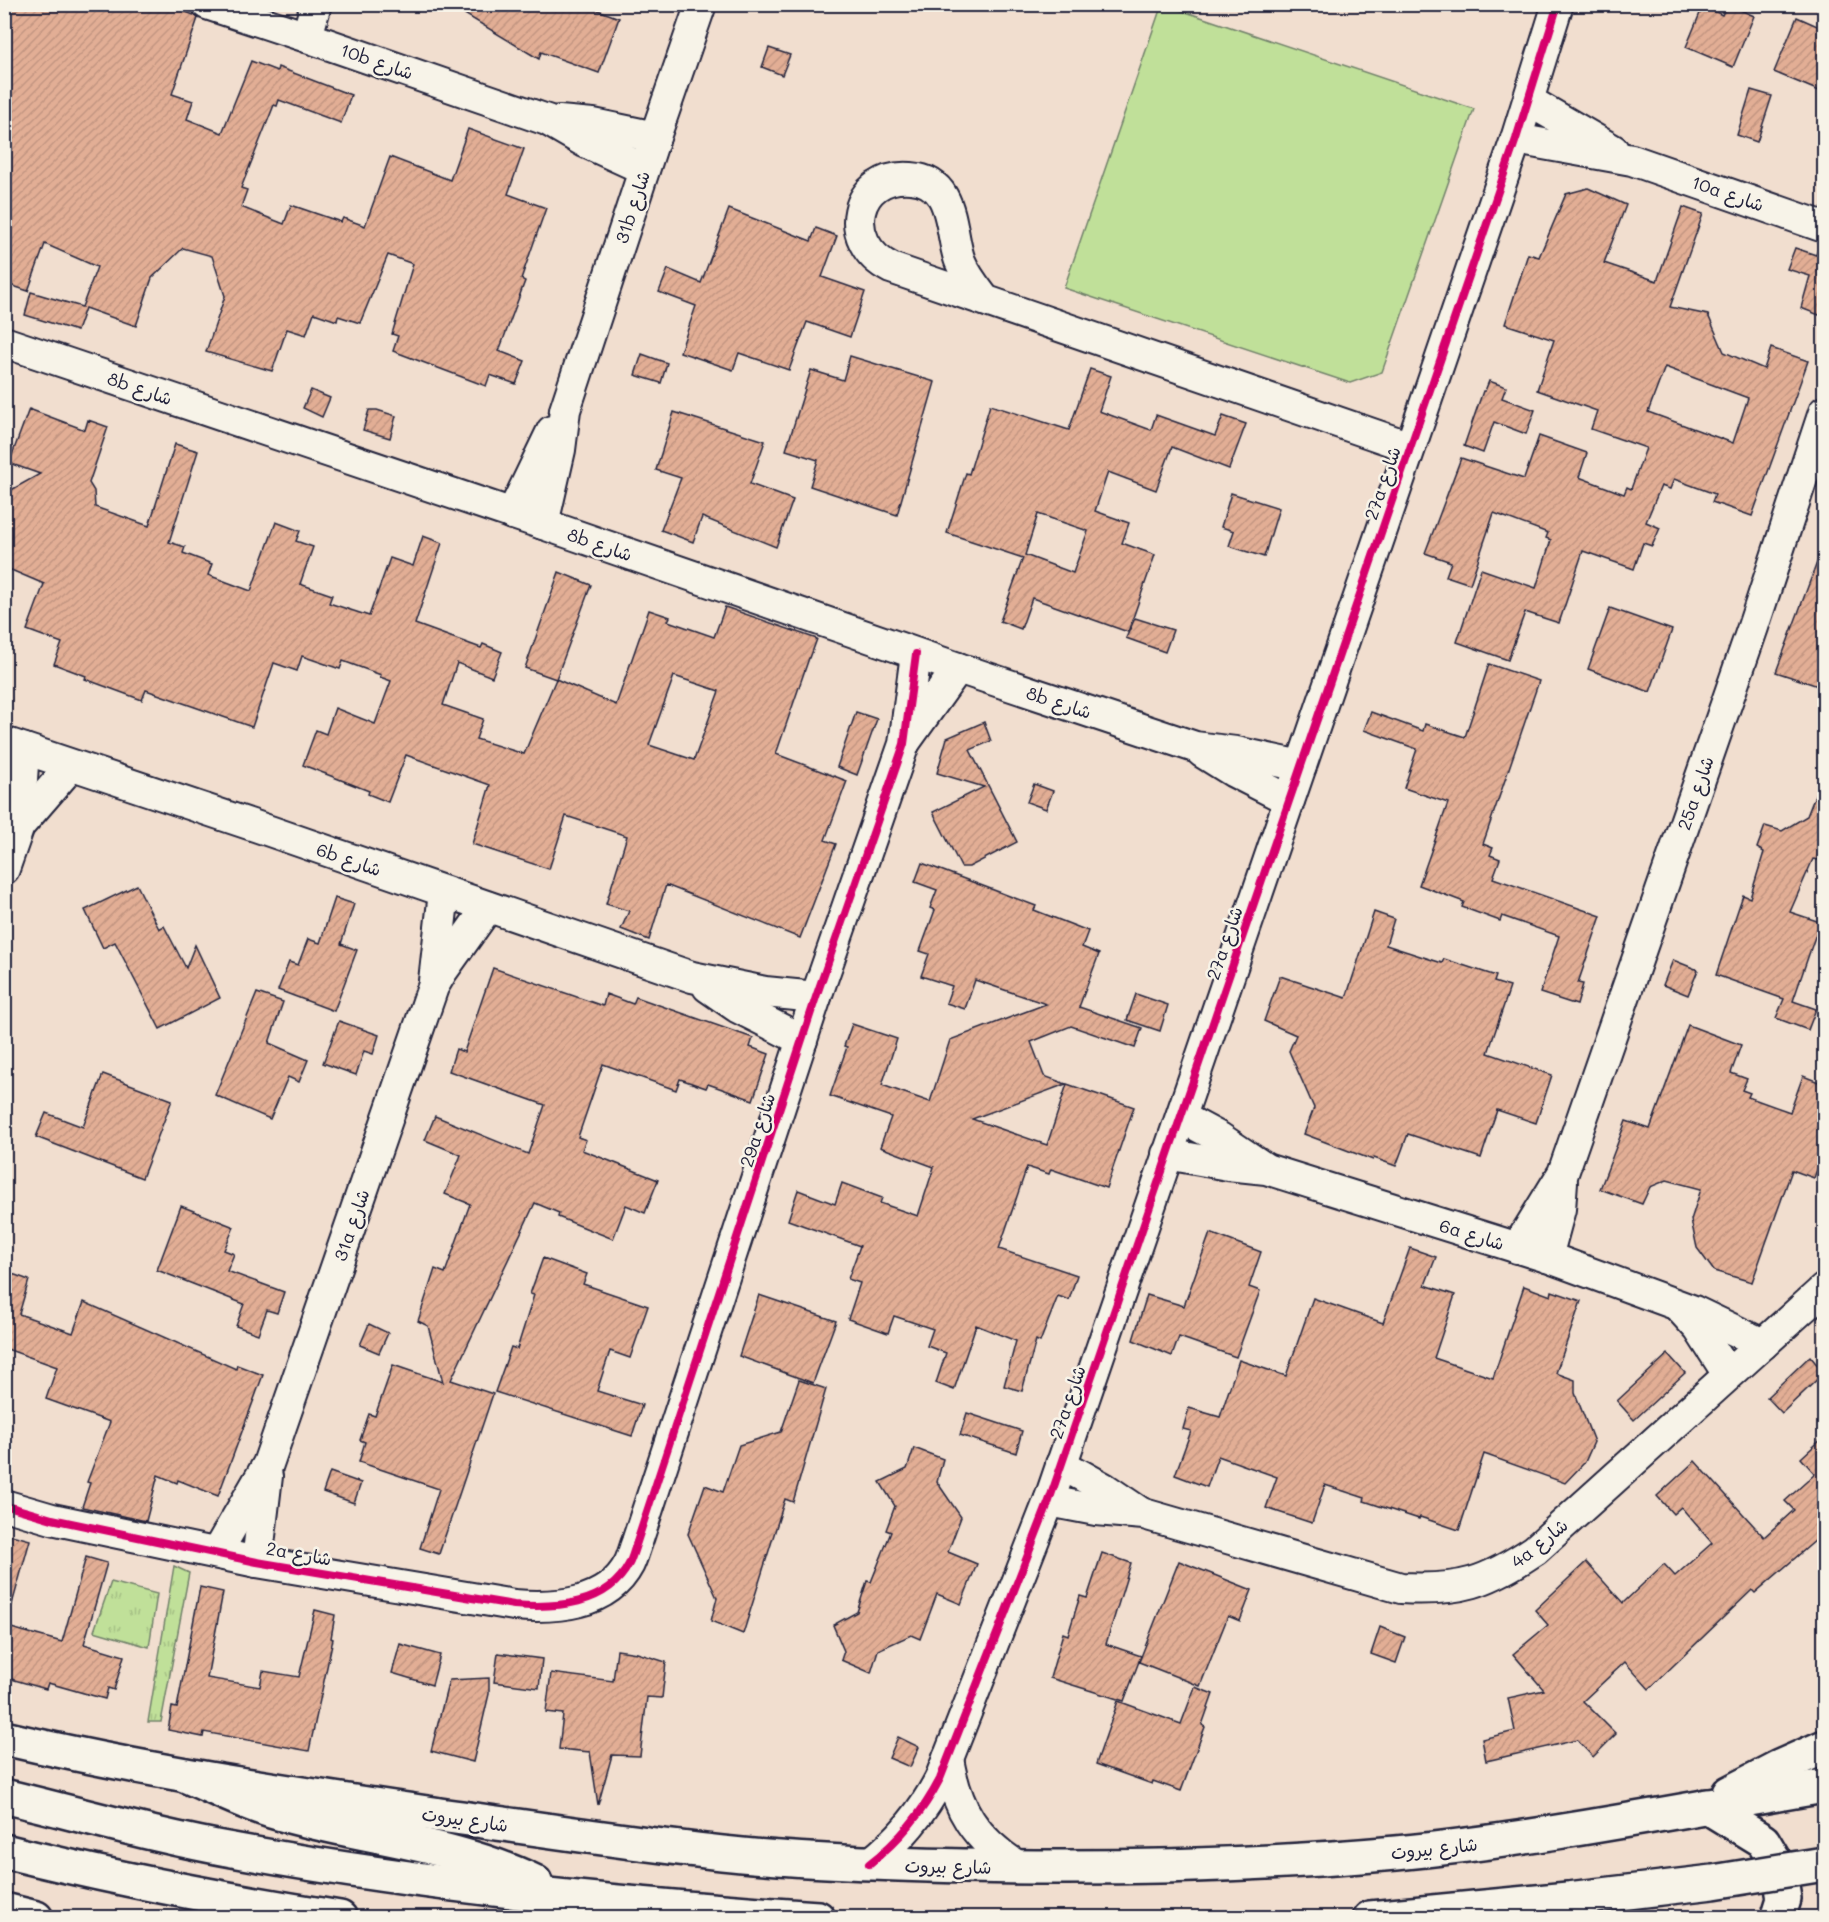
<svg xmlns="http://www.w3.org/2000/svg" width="1829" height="1922" font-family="Mali,'Playpen Sans Arabic',sans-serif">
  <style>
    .grass { fill: url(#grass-tufts); stroke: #71816a; stroke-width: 1.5 }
    .park { fill: #c0e099; stroke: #71816a; stroke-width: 1.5 }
    .building { fill: url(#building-hatch); stroke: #22223b; stroke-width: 1.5; fill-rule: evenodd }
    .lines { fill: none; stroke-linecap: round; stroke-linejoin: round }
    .minor-casing { stroke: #22223b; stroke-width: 34 }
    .secondary-casing { stroke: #22223b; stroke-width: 38 }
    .primary-casing { stroke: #22223b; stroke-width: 38 }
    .minor { stroke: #f7f3e8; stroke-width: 30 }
    .secondary { stroke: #f7f3e8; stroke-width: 33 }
    .primary { stroke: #f7f3e8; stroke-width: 33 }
    .primary-bridge-casing { stroke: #22223b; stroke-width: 38; stroke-linecap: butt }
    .primary-bridge { stroke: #f7f3e8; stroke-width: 33 }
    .cycleway-casing { stroke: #f7f3e8; stroke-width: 11 }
    .cycleway { stroke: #d6006c; stroke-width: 8 }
    .labels { text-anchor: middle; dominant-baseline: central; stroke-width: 5; stroke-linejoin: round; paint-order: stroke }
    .street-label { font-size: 18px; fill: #22223b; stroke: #f7f3e8 }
  </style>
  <defs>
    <pattern id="grass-tufts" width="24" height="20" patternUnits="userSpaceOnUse" patternTransform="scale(1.5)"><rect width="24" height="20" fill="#c0e099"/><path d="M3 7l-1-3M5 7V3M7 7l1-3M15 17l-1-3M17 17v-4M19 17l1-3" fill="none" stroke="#a5c085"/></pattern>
    <pattern id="building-hatch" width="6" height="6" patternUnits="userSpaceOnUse" patternTransform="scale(1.5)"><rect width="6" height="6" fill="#e2ae95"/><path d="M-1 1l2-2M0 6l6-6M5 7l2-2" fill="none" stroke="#c29581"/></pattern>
  </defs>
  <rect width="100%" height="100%" fill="#f1decf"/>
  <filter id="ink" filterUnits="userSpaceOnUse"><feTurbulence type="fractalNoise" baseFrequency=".0167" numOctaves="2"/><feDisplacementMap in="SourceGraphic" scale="12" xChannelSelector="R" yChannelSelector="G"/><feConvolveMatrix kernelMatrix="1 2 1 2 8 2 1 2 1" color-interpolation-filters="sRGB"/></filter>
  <g filter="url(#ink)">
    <!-- grass -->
    <g class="grass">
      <polygon points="174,1566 189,1573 161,1722 148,1722"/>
      <polygon points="111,1582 157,1594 149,1647 94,1631"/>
    </g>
    <!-- park -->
    <polygon class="park" points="1162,4 1474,109 1382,372 1350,383 1064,288"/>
    <!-- building -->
    <g class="building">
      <polygon points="4,4 164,4 194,15 198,18 172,94 193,101 187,119 222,133 251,61 277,71 278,67 351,95 341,123 279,100 277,106 274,105 241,188 247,190 241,207 284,224 291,205 341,222 343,218 365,226 390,157 450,180 468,129 524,149 508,194 546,208 521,279 525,281 499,351 525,361 516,384 490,375 486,386 393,351 398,336 392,334 413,264 388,255 360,323 338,316 337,321 314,313 306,335 287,329 272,371 206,352 225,296 212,256 183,248 152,278 136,326 85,308 77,331 25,315 31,292 82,307 97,267 45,244 28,291 4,283"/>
      <polygon points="448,4 582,4 619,18 599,73 541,52 539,59"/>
      <polygon points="1727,4 1754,16 1733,67 1686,47 1703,6 1722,15"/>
      <polygon points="1797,17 1824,29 1824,93 1774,72"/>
      <polygon points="769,48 790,55 782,75 762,67"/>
      <polygon points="1751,90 1772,96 1757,142 1737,135"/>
      <path d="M 1588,188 L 1626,205 L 1604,263 L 1657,281 L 1683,207 L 1703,214 L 1670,307 L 1708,315 L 1724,352 L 1764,369 L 1771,348 L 1808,361 L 1752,516 L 1712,502 L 1715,494 L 1674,479 L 1670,489 L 1661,486 L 1646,522 L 1660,528 L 1652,546 L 1643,543 L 1634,569 L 1583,551 L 1559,623 L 1525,612 L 1508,660 L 1457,642 L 1481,569 L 1536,588 L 1551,540 L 1546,538 L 1548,533 L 1494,513 L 1470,584 L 1446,576 L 1451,562 L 1425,553 L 1461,458 L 1524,479 L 1539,436 L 1587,453 L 1579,477 L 1624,494 L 1627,487 L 1631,489 L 1646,448 L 1591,429 L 1597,411 L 1537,390 L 1554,340 L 1505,324 L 1528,254 L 1539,257 L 1566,194 ZM 1665,367 L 1748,398 L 1733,443 L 1648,412 Z"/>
      <polygon points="729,209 811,241 816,228 837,236 822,277 865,292 850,337 807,322 789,370 739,353 733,370 680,352 696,306 659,292 668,269 701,283"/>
      <polygon points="1819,246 1824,246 1824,317 1801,308 1810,276 1787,269 1795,248 1816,255"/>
      <polygon points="642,354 667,363 661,383 635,375"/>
      <polygon points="850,356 935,382 897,515 810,486 818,460 786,450 811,370 843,380"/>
      <path d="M 1090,369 L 1111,376 L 1099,411 L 1151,430 L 1156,415 L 1215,436 L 1223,416 L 1246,424 L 1229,469 L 1172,447 L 1156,490 L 1108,472 L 1095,511 L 1129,523 L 1122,543 L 1155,555 L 1128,632 L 1032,598 L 1021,629 L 1000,621 L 1023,558 L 947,533 L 966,473 L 969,474 L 990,405 L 1069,430 ZM 1038,514 L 1088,531 L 1073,573 L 1025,555 Z"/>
      <polygon points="1489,381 1506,387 1502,398 1535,410 1526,434 1494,422 1483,453 1464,446 1483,391 1485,391"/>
      <polygon points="311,390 330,398 322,417 303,408"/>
      <path d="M 29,409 L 85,430 L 88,420 L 108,427 L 89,483 L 94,491 L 95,507 L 149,526 L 175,444 L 198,451 L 169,542 L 185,547 L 183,553 L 212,564 L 208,575 L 251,591 L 276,522 L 300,531 L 296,541 L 313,547 L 300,584 L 332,595 L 329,603 L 369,616 L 390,558 L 413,566 L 423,536 L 442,543 L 415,624 L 481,648 L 483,644 L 502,652 L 492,677 L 457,663 L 443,705 L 483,719 L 476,739 L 524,754 L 556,679 L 525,668 L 559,572 L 591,585 L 556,679 L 616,705 L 649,610 L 670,617 L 668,621 L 714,637 L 725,607 L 817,639 L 810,658 L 809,658 L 776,754 L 847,781 L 825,840 L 836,844 L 800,938 L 666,885 L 649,940 L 621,929 L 629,911 L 606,904 L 627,836 L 566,816 L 549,869 L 472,844 L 490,785 L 406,755 L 388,802 L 368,794 L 369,791 L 303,765 L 316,730 L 326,734 L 335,708 L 375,724 L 391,681 L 380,677 L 381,675 L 343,661 L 340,669 L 302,656 L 297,671 L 274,663 L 252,727 L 146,690 L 142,700 L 85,679 L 86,676 L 54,664 L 62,643 L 27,630 L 44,584 L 4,567 L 4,494 L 40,474 L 9,463 ZM 674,676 L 719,691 L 694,760 L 649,745 Z"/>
      <polygon points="369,410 377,410 396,416 390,438 363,430"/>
      <polygon points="674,412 765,441 750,484 793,500 776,547 702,517 693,542 661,530 681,478 656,470"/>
      <polygon points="1231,493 1279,508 1264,557 1229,546 1234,531 1221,527"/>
      <polygon points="1822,549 1824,550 1824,688 1776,672"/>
      <polygon points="1610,608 1672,630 1650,692 1588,669"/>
      <polygon points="1135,618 1173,630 1165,652 1126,638"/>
      <polygon points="1489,664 1539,681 1483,844 1493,848 1490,855 1500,859 1493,878 1601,916 1578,983 1583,984 1577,1005 1540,993 1559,936 1502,916 1500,921 1462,907 1464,902 1419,885 1448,803 1404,788 1417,749 1364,730 1371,712 1423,731 1425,724 1465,737"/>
      <polygon points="856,712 877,719 857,775 837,767"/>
      <polygon points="984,722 991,741 970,750 1017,842 969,867 961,867 933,812 984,787 937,773 947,738"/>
      <polygon points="1823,775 1824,861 1813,859 1790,912 1820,922 1793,1001 1816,1009 1808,1030 1776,1018 1784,999 1716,975 1743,895 1750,898 1764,852 1757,848 1765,826 1782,831 1807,816"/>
      <polygon points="1034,784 1053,791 1046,809 1027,802"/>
      <polygon points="922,863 1036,906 1034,910 1088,931 1082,947 1099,954 1079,1007 1142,1028 1135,1048 1071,1026 1031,1042 1044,1076 1066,1084 972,1119 1047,1145 1067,1084 1134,1107 1106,1188 1051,1169 1049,1174 1027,1167 999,1249 1077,1275 1069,1300 1058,1296 1040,1342 1036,1340 1022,1391 1004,1386 1016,1341 976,1325 954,1390 936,1383 946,1353 927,1346 933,1329 894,1316 888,1333 848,1319 860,1283 848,1279 860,1246 788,1220 798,1190 835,1204 842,1183 882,1198 880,1203 918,1216 934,1167 880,1147 891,1117 830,1096 847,1047 844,1046 852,1024 897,1039 882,1085 930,1102 950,1040 1046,1004 975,980 965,1009 946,1003 952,986 921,976 929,954 920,951 935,910 930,908 937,890 915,882"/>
      <polygon points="137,885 159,929 164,926 186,968 195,945 220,998 160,1029 115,942 103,948 85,910"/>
      <polygon points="335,898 354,904 341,944 357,950 334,1011 278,990 289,962 298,965 308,939 320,943"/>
      <polygon points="1374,912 1394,919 1386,945 1442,963 1444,959 1496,976 1494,982 1510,987 1488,1053 1552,1075 1536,1123 1497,1110 1481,1158 1408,1134 1396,1166 1374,1158 1373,1160 1304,1134 1314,1108 1289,1051 1296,1035 1264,1021 1280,976 1346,998"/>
      <polygon points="1673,960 1698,970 1688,995 1663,985"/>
      <polygon points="493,968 603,1006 606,994 633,1004 636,997 753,1038 750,1047 769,1054 753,1100 708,1084 706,1088 680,1079 676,1090 603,1064 578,1137 586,1140 582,1150 658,1180 645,1213 626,1205 613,1239 558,1217 559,1213 535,1203 451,1380 493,1394 439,1554 420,1548 439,1489 359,1462 365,1442 360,1440 369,1414 375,1416 393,1365 443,1382 428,1326 418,1321 435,1269 445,1273 470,1204 445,1194 461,1155 425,1140 435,1116 528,1154 545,1105 449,1071 456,1049 464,1052"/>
      <polygon points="257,993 283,1002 269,1043 308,1060 299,1082 288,1077 270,1119 215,1095"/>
      <polygon points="1136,994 1168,1005 1160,1031 1127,1020"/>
      <polygon points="339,1021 379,1035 373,1054 364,1051 356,1075 323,1063"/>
      <polygon points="1688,1025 1741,1045 1731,1073 1747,1079 1742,1090 1750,1093 1748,1097 1790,1112 1803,1076 1824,1084 1824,1169 1818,1167 1814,1178 1792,1170 1752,1282 1714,1271 1697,1248 1691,1220 1701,1189 1667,1180 1650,1187 1642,1204 1600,1189 1626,1121 1650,1129"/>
      <polygon points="103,1074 172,1100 142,1178 36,1137 46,1113 83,1127"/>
      <polygon points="181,1206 234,1227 224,1250 234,1254 227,1271 284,1292 277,1313 267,1310 258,1334 236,1326 244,1304 157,1270"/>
      <polygon points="1210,1233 1261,1252 1249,1287 1260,1291 1236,1357 1179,1337 1172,1356 1133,1340 1147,1295 1184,1306"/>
      <polygon points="1410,1248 1436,1257 1425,1285 1455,1295 1434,1358 1493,1378 1524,1286 1551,1296 1552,1291 1581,1301 1556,1373 1575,1380 1575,1393 1594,1442 1585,1462 1565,1483 1484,1454 1459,1530 1420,1517 1419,1519 1364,1501 1365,1498 1325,1485 1312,1523 1266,1508 1277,1477 1218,1456 1207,1487 1175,1475 1191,1431 1183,1429 1189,1408 1220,1417 1239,1360 1286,1376 1313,1298 1383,1323"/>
      <polygon points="543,1258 587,1274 583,1284 648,1306 630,1358 610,1351 597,1391 642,1405 632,1436 495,1392 511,1347 517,1349 534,1295 530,1294"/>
      <polygon points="4,1271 29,1280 19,1314 73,1333 84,1302 236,1369 237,1365 263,1375 218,1496 178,1480 177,1483 158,1475 146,1521 82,1507 90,1483 87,1482 110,1422 46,1399 57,1367 4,1348"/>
      <polygon points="759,1295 836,1321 813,1383 739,1356"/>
      <polygon points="369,1324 388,1333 379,1353 360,1345"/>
      <polygon points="1668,1354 1685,1373 1634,1420 1617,1401"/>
      <polygon points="1810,1356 1824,1373 1782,1413 1767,1397"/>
      <polygon points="799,1380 826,1389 793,1502 785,1499 743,1634 711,1621 717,1598 688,1534 705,1485 723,1492 739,1445 781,1432"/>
      <polygon points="967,1413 1022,1431 1016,1453 960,1435"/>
      <polygon points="1824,1437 1824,1533 1755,1593 1752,1590 1649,1689 1625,1662 1583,1701 1616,1734 1593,1757 1577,1740 1486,1761 1482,1739 1515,1731 1508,1698 1544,1690 1513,1654 1548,1625 1535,1610 1586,1562 1623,1603 1664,1564 1675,1576 1712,1543 1681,1507 1673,1514 1657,1496 1695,1461 1764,1537 1794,1510 1785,1501 1815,1474 1801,1458"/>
      <polygon points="914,1448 943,1459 937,1482 961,1517 948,1552 977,1564 961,1604 937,1594 920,1639 911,1635 878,1650 871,1673 841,1660 844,1651 833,1625 857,1612 867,1581 871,1582 891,1532 886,1530 895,1506 880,1482 907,1469"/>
      <polygon points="330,1472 361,1483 354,1503 323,1492"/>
      <polygon points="4,1533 30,1540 11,1608 4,1607"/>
      <polygon points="1102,1553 1131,1563 1106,1644 1141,1656 1124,1701 1050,1678 1063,1633 1068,1635 1080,1596 1087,1598"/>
      <polygon points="86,1557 107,1563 84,1644 124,1656 114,1690 108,1688 105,1699 48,1683 46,1689 4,1677 4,1626 62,1642"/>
      <polygon points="1179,1561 1252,1590 1240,1621 1228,1616 1200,1686 1139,1662"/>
      <polygon points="200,1587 223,1592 207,1678 260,1687 263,1671 299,1677 315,1610 335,1615 331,1638 333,1639 309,1751 204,1732 203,1737 168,1730 172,1707 177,1708"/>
      <polygon points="1380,1627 1405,1637 1396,1663 1371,1654"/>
      <polygon points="400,1644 440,1655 432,1685 392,1673"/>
      <polygon points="617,1650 637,1653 666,1662 662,1698 647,1697 640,1756 612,1755 598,1805 590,1752 559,1749 563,1714 546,1712 551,1673 613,1681"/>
      <polygon points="498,1653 542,1659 539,1688 494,1682"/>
      <polygon points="489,1678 489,1694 473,1762 431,1751 449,1680"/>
      <polygon points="1195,1687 1213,1694 1202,1725 1205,1727 1181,1791 1153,1781 1152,1784 1096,1764 1118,1701 1181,1724"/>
      <polygon points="898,1737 919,1747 910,1767 889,1758"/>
    </g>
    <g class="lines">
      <!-- minor casing -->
      <g class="minor-casing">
        <g id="minor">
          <polyline points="207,4 307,37 547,120 585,142 644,169"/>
          <polyline points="307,37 316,4"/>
          <polyline points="1529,101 1613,150"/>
          <polyline points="559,121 593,124 655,137"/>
          <polyline points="1516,139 1632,160 1824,227"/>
          <path d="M 985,300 C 976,288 966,276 960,261 C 949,232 956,181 911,178 C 854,173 839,242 891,268 L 1410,447"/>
          <polyline points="4,342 543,524 958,668 1195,747 1236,752 1301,766"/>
          <polyline points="512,514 552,431"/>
          <polyline points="543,524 560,450 565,410 655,137 701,4"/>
          <polyline points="4,742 258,827 692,977 765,992 816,997"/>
          <polyline points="905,742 958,668"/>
          <polyline points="1202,752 1234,772 1289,800"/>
          <polyline points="19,826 71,766"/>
          <polyline points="4,869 19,826 24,749"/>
          <polyline points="434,981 444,892"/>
          <polyline points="708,987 737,1007 802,1040"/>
          <polyline points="1181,1117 1220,1138 1263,1167"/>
          <polyline points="1167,1154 1228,1165 1266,1169 1547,1257 1694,1311 1763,1344"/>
          <polyline points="1517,1248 1563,1173 1753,627 1824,412"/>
          <polyline points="1547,1257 1560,1209 1562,1182"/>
          <polyline points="1679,1307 1699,1329 1728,1374"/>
          <polyline points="1061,1464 1104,1488 1141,1513"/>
          <path d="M 1049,1501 L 1096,1510 L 1144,1514 L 1401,1588 C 1461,1591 1486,1583 1535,1550 L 1824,1289"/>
          <path d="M 4,1505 L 52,1519 L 257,1562 L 514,1605 C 555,1608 607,1606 629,1564 C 632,1558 634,1550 637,1542 L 816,997 L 904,744 L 916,654"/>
          <polyline points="217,1552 268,1464 433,987 443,970 488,907"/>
          <polyline points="257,1562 267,1476"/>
          <path d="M 948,1758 C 956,1809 975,1839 1019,1867"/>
          <path d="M 869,1864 C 900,1840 922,1814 940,1779 L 1049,1501 L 1516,139 L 1558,4"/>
        </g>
      </g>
      <!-- secondary casing -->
      <g class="secondary-casing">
        <g id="secondary">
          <path d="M 4,1738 C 148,1772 294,1793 440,1815 C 541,1829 641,1845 742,1855 C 816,1862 889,1864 963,1866 C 1107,1869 1253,1866 1396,1853 C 1540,1839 1682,1810 1824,1786"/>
          <polyline points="1729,1793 1779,1767 1824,1747"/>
          <polyline points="1706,1806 1763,1841 1779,1868 1784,1899 1778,1918"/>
          <polyline points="4,1910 36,1918"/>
        </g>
      </g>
      <!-- primary casing -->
      <g class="primary-casing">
        <g id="primary">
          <path d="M 187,1776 C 215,1788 241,1802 271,1811 C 358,1837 452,1842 535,1882"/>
          <path d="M 4,1796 C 82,1815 159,1837 238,1851 C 429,1886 624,1905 818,1918"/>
          <path d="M 4,1851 C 116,1879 227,1900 340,1918"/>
          <polyline points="1370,1918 1568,1899"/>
        </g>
      </g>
      <!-- minor -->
      <use href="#minor" class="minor"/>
      <!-- secondary -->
      <use href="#secondary" class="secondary"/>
      <!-- primary -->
      <use href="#primary" class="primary"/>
      <!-- primary-bridge casing -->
      <g class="primary-bridge-casing">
        <polyline id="primary-bridge" points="1568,1899 1713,1882 1824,1864"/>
      </g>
      <!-- primary-bridge -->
      <use href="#primary-bridge" class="primary-bridge"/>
      <!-- cycleway casing -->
      <g class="cycleway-casing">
        <g id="cycleway">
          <path d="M 4,1505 L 52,1519 L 257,1562 L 514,1605 C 555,1608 607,1606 629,1564 C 632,1558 634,1550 637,1542 L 816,997 L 904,744 L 916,654"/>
          <path d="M 869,1864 C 900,1840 922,1814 940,1779 L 1049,1501 L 1516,139 L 1558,4"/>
        </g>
      </g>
      <!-- cycleway -->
      <use href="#cycleway" class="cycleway"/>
    </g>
  </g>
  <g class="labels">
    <!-- street labels -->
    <g class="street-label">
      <text transform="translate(377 61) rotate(19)">10b شارع</text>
      <text transform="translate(1728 193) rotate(19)">10a شارع</text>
      <text transform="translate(632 207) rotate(-72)">31b شارع</text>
      <text transform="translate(140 388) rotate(19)">8b شارع</text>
      <text transform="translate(1382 483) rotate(-71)">27a شارع</text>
      <text transform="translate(600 544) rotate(19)">8b شارع</text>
      <text transform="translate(1059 702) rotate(18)">8b شارع</text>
      <text transform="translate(1695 793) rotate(-71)">25a شارع</text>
      <text transform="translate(349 859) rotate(19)">6b شارع</text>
      <text transform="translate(1224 943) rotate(-71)">27a شارع</text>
      <text transform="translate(757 1130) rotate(-72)">29a شارع</text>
      <text transform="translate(351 1225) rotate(-71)">31a شارع</text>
      <text transform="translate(1472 1234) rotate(17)">6a شارع</text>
      <text transform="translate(1067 1402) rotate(-71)">27a شارع</text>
      <text transform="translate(1539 1543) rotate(-39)">4a شارع</text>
      <text transform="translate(299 1553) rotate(10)">2a شارع</text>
      <text transform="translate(465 1819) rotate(8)">شارع بيروت</text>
      <text transform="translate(1434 1848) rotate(-6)">شارع بيروت</text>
      <text transform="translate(948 1866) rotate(1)">شارع بيروت</text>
    </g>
  </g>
  <!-- margin -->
  <rect width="1829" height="1922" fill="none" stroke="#f7f3e8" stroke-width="24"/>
  <rect x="12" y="12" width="1805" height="1898" fill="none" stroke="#22223b" stroke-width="2" filter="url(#ink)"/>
</svg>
